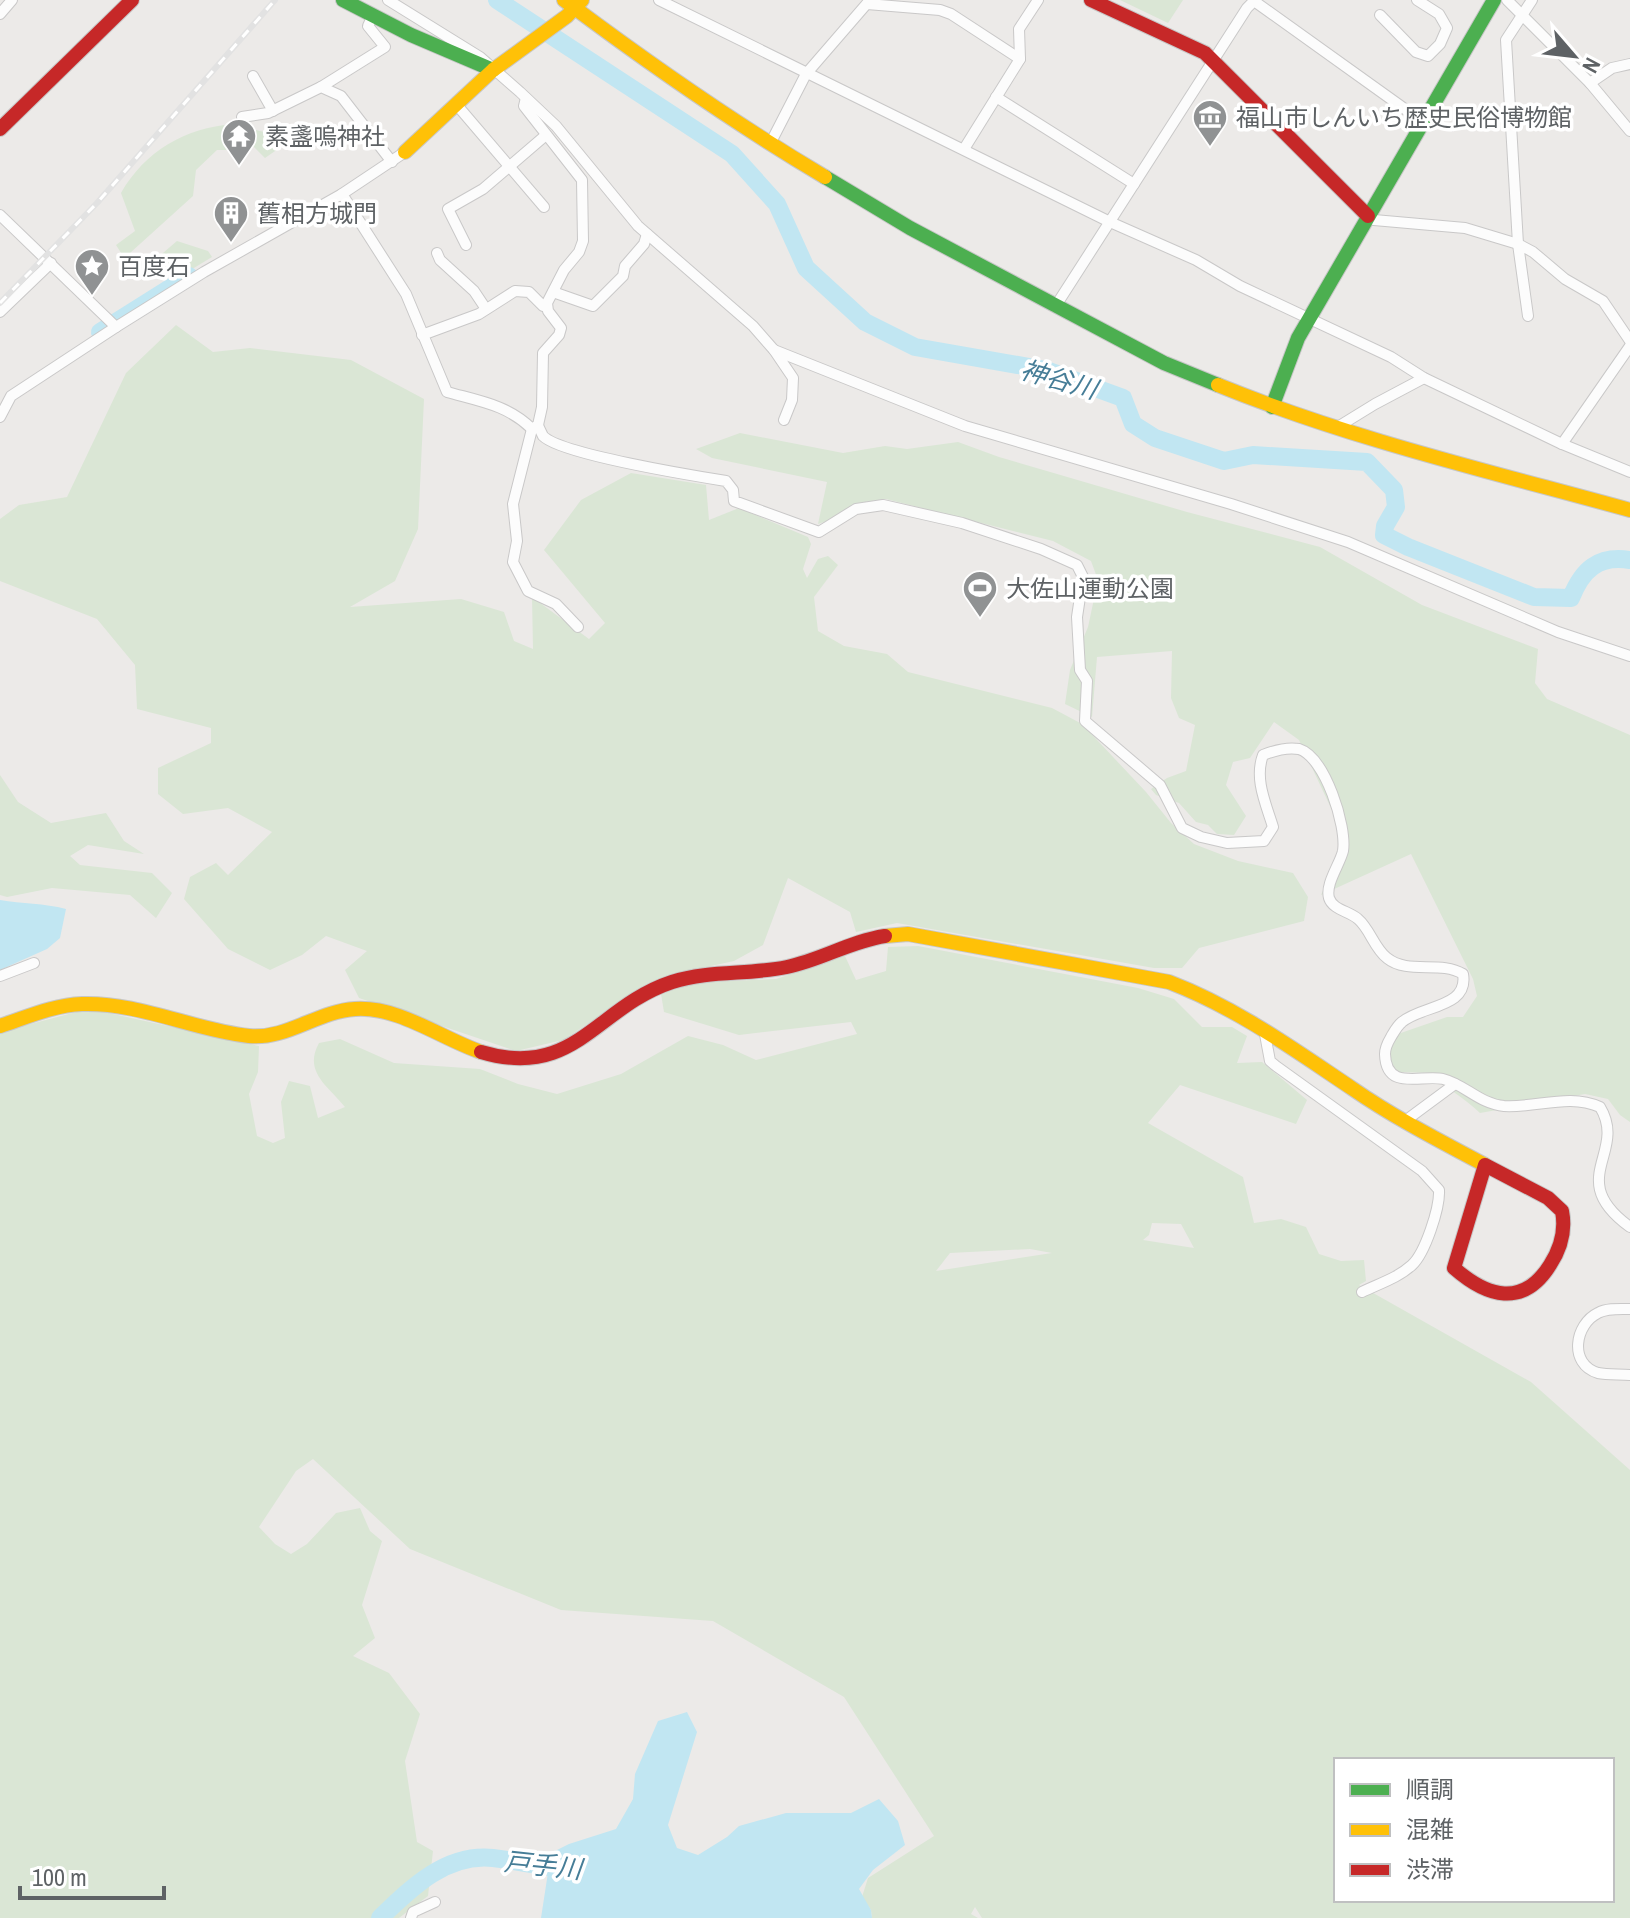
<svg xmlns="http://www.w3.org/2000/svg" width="1630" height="1918" font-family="'Archivo Narrow','Noto Sans JP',sans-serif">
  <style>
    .green { fill: #dae6d5; fill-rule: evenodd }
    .water { fill: #c1e6f2 }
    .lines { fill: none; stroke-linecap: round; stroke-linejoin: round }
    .river { stroke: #c1e6f2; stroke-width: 18 }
    .street-casing { stroke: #c9c8c8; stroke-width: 12 }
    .fast-casing { stroke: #c7c7c7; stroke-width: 16 }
    .slow-casing { stroke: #c7c7c7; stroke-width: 16 }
    .jam-casing { stroke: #c7c7c7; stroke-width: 16 }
    .street { stroke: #fcfcfc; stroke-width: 10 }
    .fast { stroke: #4caf50; stroke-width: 14 }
    .slow { stroke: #ffc107; stroke-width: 14 }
    .jam { stroke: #c62828; stroke-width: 14 }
    .rail-casing { stroke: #e2e2e2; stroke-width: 6 }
    .rail { stroke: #fff; stroke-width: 3; stroke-dasharray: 9; stroke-linecap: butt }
    .labels { text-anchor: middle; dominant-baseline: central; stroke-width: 7; stroke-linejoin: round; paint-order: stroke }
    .poi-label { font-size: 24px; fill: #5e6265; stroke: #fff; text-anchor: start }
    .water-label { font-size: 26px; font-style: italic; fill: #467d97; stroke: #fff }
  </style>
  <rect width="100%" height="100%" fill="#eceae8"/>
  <!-- green -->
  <g class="green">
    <polygon points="1120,0 1183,0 1168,23"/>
    <path d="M 233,124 L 268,133 L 278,149 L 265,158 L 246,139 L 233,150 L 217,150 L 196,170 L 193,196 L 130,253 L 123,256 L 116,245 L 135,231 L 121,193 C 145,151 185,128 233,124 Z"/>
    <polygon points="177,241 208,251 212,257 174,280 156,259"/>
    <polygon points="176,325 213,352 250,348 351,360 424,399 418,529 395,581 350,607 461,599 504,612 514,641 533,649 532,597 589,639 605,623 544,550 581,500 631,473 706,485 709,520 739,508 808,537 811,544 803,569 807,578 818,559 828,556 838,565 814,597 818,631 844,646 887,654 908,672 1052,708 1082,724 1146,792 1171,823 1194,844 1238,861 1293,873 1308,897 1304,921 1199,948 1182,968 1154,968 897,923 856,932 850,912 788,878 763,945 734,961 674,974 645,986 563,1040 516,1051 359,998 345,970 367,951 326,936 302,955 270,970 228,949 184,899 190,877 216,863 228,875 272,832 228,808 183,814 158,794 158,768 211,743 211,728 137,709 135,665 97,619 0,581 0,519 19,505 67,497 126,373"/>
    <path d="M 740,433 L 843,453 L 885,446 L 907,449 L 958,442 L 999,457 L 1187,512 L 1320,547 L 1422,605 L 1538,649 L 1535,683 L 1547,699 L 1630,735 L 1630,1122 L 1620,1115 L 1608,1099 L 1585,1094 L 1480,1113 C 1465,1098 1446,1089 1433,1073 L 1399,1072 L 1382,1062 L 1395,1035 L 1447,1017 L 1463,1017 L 1477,996 L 1473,979 L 1411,854 L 1321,895 L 1340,855 L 1339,825 L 1299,740 L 1274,722 L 1250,758 L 1233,762 L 1226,785 L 1246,816 L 1234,835 L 1217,834 L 1208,825 L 1196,822 L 1179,803 L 1156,795 L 1151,789 L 1167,778 L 1186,771 L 1195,725 L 1179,718 L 1171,698 L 1172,651 L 1097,657 L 1092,717 L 1065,704 L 1070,670 L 1088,627 L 1098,580 L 1091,561 L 1053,541 L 886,499 L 858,503 L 833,519 L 818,524 L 827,482 L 712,458 L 696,449 Z"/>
    <polygon points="0,775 18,802 51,823 106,813 124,841 144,854 88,845 70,856 80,865 152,873 172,893 156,918 130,895 52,888 7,897 0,895"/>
    <path d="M 918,946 L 1138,988 L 1174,999 L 1202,1027 L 1232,1027 L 1247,1036 L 1237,1063 L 1262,1062 L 1307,1100 L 1296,1124 L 1180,1085 L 1148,1123 L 1243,1177 L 1254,1223 L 1281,1219 L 1306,1227 L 1319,1254 L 1341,1261 L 1364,1260 L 1366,1281 L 1359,1285 L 1531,1382 L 1630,1470 L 1630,1918 L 982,1918 L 975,1907 L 971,1914 L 978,1918 L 872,1918 L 871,1910 L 862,1897 L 868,1878 L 934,1836 L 844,1697 L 713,1621 L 561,1610 L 410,1549 L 313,1459 L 296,1471 L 259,1527 L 275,1544 L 291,1554 L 307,1544 L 336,1513 L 360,1508 L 370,1531 L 382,1541 L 362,1605 L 375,1638 L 353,1656 L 389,1673 L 420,1714 L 405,1761 L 417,1842 L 433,1851 L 428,1896 L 399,1918 L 0,1918 L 0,1032 L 84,1010 L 104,1012 L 259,1046 L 258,1072 L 249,1094 L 257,1136 L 273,1143 L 285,1138 L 281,1102 L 289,1081 L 310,1086 L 318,1118 L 345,1107 C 328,1086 303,1072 319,1043 L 340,1039 L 394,1063 L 480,1069 L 518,1084 L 557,1094 L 621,1074 L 688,1036 L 723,1045 L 756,1060 L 857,1034 L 851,1022 L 739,1035 L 664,1012 L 661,994 L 685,983 L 776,979 L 845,956 L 856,980 L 886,971 L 888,947 ZM 1152,1223 L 1181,1224 L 1194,1248 L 1143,1240 L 1149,1235 ZM 1030,1249 L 1052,1253 L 936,1271 L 950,1253 ZM 1336,1760 L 1612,1760 L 1612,1900 L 1336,1900 Z"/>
  </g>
  <!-- water -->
  <g class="water">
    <path d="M 0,900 C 22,904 44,903 66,909 L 60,938 L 47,949 L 0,970 Z"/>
    <polygon points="687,1712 697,1732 668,1825 677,1848 698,1855 727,1837 739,1826 786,1813 851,1813 879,1799 898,1821 905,1845 873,1870 859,1889 871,1910 872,1918 541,1918 551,1853 569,1844 616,1829 633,1799 635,1774 658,1721"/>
  </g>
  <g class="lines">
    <!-- river -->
    <g class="river">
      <path d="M 497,0 L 732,154 L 777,204 L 806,268 L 865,322 L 915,347 L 1046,370 L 1123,398 L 1133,424 L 1155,438 L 1224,461 L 1253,455 L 1367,462 L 1394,490 L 1396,507 L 1385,526 L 1384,535 L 1408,547 L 1534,597 L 1571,598 C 1582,570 1598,555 1630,560"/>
      <polyline points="100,332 189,276"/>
      <path d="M 380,1918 C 411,1888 446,1853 493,1858 C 520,1861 546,1868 573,1870"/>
    </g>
    <!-- street casing -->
    <g class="street-casing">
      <g id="street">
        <polyline points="388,0 480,57 520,92 556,126 638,226 753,326 774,350 793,378 792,400 784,420"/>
        <polyline points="659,0 1110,222 1196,260 1240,286 1391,357 1424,378 1562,444 1630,472"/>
        <polyline points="1507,0 1590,83 1630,131"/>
        <polyline points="867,4 940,10 951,14 1020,59"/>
        <polyline points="0,14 12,0"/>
        <polyline points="1380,15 1416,52 1428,56 1440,44 1447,28 1439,14 1417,0"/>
        <polyline points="253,76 273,111"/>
        <polyline points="1590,83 1612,68 1630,64"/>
        <polyline points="321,87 385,47 368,26 373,15"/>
        <polyline points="996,97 1134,184"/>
        <polyline points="456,104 544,207"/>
        <polyline points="242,117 268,113 321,87 341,96 392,162"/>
        <polyline points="770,144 806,74 870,0"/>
        <polyline points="964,149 1020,59 1019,29 1038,0"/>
        <path d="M 342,194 L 406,294 L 447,392 C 479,401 508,405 532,429 L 538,425 L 542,407 L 543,353 L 559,335 L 561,328 L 548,311 L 547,303 L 564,270 L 579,252 L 583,241 L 582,180 L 524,106 L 526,98"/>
        <polyline points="0,215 116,327"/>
        <polyline points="1368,216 1374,220 1465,228 1518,244 1533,252 1565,279 1603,301 1630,341"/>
        <polyline points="466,245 448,209 483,189 546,135"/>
        <polyline points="437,253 440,260 474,291 486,309"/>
        <polyline points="553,292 593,306 623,276 625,266 644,244 647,234"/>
        <polyline points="1055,307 1247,8 1254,1 1423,122"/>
        <polyline points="0,312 51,263"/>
        <polyline points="1528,316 1518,244 1506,40 1532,0"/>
        <polyline points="422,335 479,314 515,291 529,292 543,306 547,307"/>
        <polyline points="774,350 965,426 1231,504 1348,542 1558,632 1630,656"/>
        <polyline points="0,417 11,396 116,327 204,272 342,194 405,152"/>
        <path d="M 538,425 C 538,426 543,436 543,436 C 560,454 695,476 726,481 L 733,490 L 734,501 L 819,532 L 856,509 L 883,505 L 962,523 L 1041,549 L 1077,565 L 1083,577 L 1077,617 L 1080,670 L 1087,681 L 1085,721 L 1160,785 L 1182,828 L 1201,837 L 1227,843 L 1264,841 L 1273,827 C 1266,804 1254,779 1263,755 C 1273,751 1288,747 1299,749 C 1325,757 1347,826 1343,851 C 1340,864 1325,884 1329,898 C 1333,910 1349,911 1358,919 C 1370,929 1374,948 1387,958 C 1408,975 1440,960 1463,974 C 1469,1008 1422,1005 1402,1022 C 1397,1026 1394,1032 1391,1037 C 1388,1042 1385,1047 1385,1054 C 1386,1092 1422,1074 1443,1079 C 1464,1084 1480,1104 1504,1106 C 1537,1108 1569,1093 1600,1107 C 1628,1153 1564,1179 1630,1227"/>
        <polyline points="1336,428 1375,404 1424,378"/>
        <polyline points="532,429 513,504 517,541 513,562 528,591 556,604 578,627"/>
        <polyline points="1562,444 1630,346"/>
        <polyline points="0,976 34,963"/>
        <path d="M 1264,1029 L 1270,1061 L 1276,1066 L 1422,1171 L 1439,1190 C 1440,1208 1425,1253 1412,1265 C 1398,1278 1378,1284 1362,1292"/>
        <polyline points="1405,1121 1455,1084"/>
        <path d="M 1630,1309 C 1620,1309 1607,1308 1598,1313 C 1575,1324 1568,1364 1598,1373 C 1608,1375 1620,1374 1630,1375"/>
        <polyline points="411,1918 413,1912 435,1902"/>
      </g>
    </g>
    <!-- fast casing -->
    <g class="fast-casing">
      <g id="fast">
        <polyline points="343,0 411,35 493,70"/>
        <polyline points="825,177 910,228 1164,363 1218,385"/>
        <polyline points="1272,407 1298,338 1494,0"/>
      </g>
    </g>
    <!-- slow casing -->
    <g class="slow-casing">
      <g id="slow">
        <path d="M 564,0 C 648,63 734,123 825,177"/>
        <polyline points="405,152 493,70 567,16 582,0"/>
        <path d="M 1218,385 C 1351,439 1492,472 1630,510"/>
        <path d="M 885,936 L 908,934 L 1169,982 C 1237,1008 1293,1049 1353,1089 C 1395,1118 1440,1141 1485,1165"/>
        <path d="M 0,1026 C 27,1017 54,1005 82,1004 C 139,1002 193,1030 249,1036 C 286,1040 318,1011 355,1009 C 399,1006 440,1038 481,1052"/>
      </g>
    </g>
    <!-- jam casing -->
    <g class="jam-casing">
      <g id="jam">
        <polyline points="1091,0 1205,53 1368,216"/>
        <polyline points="0,129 132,0"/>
        <path d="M 481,1052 C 575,1080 596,1007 672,982 C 709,970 749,975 787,967 C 821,960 851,941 885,936"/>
        <path d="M 1485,1165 L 1548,1198 L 1562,1211 C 1566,1231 1561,1248 1550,1265 C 1523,1308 1487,1297 1454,1268 Z"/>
      </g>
    </g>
    <!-- street -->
    <use href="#street" class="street"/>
    <!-- fast -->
    <use href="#fast" class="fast"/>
    <!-- slow -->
    <use href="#slow" class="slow"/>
    <!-- jam -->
    <use href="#jam" class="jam"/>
    <!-- rail casing -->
    <g class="rail-casing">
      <polyline id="rail" points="0,303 97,203 275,0"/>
    </g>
    <!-- rail -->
    <use href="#rail" class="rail"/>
  </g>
  <!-- icons -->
  <defs>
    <g id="museum-pin" transform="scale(1.8)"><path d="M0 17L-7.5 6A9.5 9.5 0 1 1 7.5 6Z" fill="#909293" stroke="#fff"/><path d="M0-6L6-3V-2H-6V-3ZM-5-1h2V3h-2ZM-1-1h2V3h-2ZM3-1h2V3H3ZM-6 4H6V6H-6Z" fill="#fff"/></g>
    <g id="temple-pin" transform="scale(1.8)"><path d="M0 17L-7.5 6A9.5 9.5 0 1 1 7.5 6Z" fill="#909293" stroke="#fff"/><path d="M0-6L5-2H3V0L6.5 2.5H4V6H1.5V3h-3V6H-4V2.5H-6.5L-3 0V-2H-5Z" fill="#fff"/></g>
    <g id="building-pin" transform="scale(1.8)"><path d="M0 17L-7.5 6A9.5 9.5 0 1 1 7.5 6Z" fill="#909293" stroke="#fff"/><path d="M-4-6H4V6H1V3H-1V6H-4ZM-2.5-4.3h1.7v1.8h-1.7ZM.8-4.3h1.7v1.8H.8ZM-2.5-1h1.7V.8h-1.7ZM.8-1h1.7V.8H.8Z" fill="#fff"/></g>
    <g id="sight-pin" transform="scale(1.8)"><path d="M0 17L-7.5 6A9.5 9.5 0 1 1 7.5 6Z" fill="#909293" stroke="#fff"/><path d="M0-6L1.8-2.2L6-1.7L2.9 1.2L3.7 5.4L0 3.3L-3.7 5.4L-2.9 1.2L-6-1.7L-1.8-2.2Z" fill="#fff"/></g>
    <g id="stadium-pin" transform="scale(1.8)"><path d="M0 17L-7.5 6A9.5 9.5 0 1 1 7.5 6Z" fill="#909293" stroke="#fff"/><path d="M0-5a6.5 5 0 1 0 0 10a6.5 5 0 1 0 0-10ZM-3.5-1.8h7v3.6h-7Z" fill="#fff"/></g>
  </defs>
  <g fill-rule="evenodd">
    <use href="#museum-pin" x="1210" y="117"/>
    <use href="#temple-pin" x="239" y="136"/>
    <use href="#building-pin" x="231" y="213"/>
    <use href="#sight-pin" x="92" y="266"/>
    <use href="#stadium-pin" x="980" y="588"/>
  </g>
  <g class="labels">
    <!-- poi labels -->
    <g class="poi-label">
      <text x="1236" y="117">福山市しんいち歴史民俗博物館</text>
      <text x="265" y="136">素盞嗚神社</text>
      <text x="257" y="213">舊相方城門</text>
      <text x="118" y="266">百度石</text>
      <text x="1006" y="588">大佐山運動公園</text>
    </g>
    <!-- water labels -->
    <g class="water-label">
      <text transform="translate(1059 379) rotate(16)">神谷川</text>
      <text transform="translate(543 1865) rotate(6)">戸手川</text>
    </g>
  </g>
  <!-- legend -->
  <rect x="1334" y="1758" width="280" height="144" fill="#ffffff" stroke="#bfc0c1" stroke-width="2"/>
  <rect x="1350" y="1784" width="40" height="12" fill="#4caf50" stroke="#bfc0c1" stroke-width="2"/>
  <text x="1406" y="1798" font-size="24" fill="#5e6265">順調</text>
  <rect x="1350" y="1824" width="40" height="12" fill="#ffc107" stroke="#bfc0c1" stroke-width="2"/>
  <text x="1406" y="1838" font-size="24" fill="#5e6265">混雑</text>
  <rect x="1350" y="1864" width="40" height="12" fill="#c62828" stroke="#bfc0c1" stroke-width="2"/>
  <text x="1406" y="1878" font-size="24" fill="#5e6265">渋滞</text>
  <!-- north arrow -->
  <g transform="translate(1574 56) rotate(118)" stroke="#ffffff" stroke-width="6" paint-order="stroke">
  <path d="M0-6L14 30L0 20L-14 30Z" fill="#5e6265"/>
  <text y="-12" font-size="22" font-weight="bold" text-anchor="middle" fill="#5e6265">N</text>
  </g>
  <!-- scale -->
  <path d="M20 1886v12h144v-12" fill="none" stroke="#5e6265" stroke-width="4"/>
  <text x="32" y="1886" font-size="24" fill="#5e6265" stroke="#ffffff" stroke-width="6" paint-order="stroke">100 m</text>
</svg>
